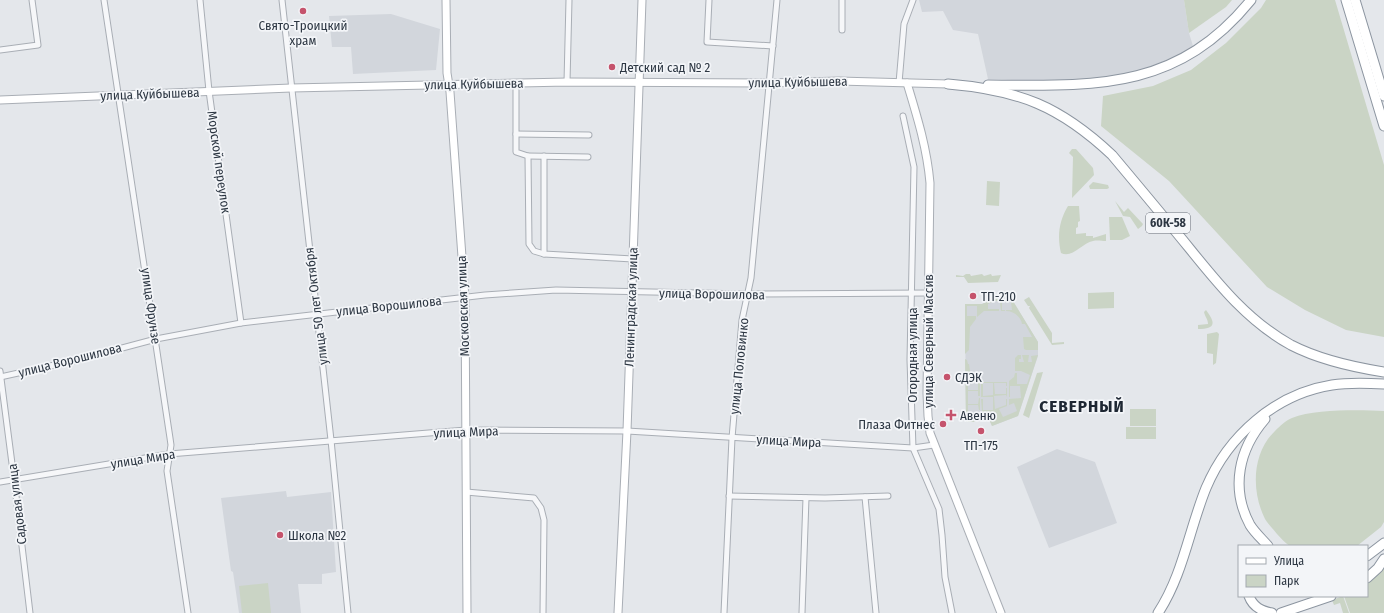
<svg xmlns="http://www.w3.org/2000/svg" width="1384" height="613" font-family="'Fira Sans Condensed',sans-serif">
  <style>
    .built { fill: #d2d6dc }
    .green { fill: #cad4c5 }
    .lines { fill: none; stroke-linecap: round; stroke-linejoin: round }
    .street-casing { stroke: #a9aeb5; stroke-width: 7 }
    .secondary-casing { stroke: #a9aeb5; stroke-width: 9 }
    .highway-casing { stroke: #8c95a0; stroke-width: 11 }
    .street { stroke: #f6f7f9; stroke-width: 5 }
    .secondary { stroke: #fff; stroke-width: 7 }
    .highway { stroke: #fff; stroke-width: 9 }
    .poi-dot { fill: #c5536c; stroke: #f3f5f8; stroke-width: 1.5 }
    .labels { text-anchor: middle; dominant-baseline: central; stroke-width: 3.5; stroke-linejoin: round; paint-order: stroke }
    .shield { fill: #f3f5f8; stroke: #686f79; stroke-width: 1 }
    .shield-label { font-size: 12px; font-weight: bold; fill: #2c3642 }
    .poi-label { font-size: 13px; fill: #2c3642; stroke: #f3f5f8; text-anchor: start }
    .street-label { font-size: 13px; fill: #2c3642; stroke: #f3f5f8 }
    .district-label { font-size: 17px; font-weight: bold; letter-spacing: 1px; fill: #1e2733; stroke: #f3f5f8 }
  </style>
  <rect width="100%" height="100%" fill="#e4e7eb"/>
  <!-- built -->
  <g class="built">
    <polygon points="919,0 1184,0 1189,33 1193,46 1179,55 1146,69 1118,76 1079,80 1037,81 988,79 978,34 953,30 943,11 922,12"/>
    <polygon points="391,14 440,29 436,70 353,74 351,47 332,47 329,16"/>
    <polygon points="1008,293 1038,342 1038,356 1018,416 992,426 988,417 973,422 966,422 965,304 982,304"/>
    <polygon points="1057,449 1095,462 1117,523 1049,548 1017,467"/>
    <polygon points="286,491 287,497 331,492 336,572 322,574 322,584 298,584 301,613 239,613 233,572 231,571 221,498"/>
  </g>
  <!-- green -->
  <g class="green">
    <polygon points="1184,0 1232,0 1226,7 1189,33"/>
    <polygon points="1266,0 1335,0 1384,165 1384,337 1346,330 1305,310 1267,287 1169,181 1101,126 1103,96 1153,86 1191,70 1226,43 1261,8"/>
    <polygon points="1072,149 1076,149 1093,168 1094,175 1072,198 1073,157 1069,153"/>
    <polygon points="987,181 1000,182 999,206 986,205"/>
    <polygon points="1093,182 1108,185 1109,188 1107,189 1090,189 1089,186"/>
    <polygon points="1115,201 1124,212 1128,208 1143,224 1142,226 1138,229 1130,217 1123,216"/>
    <path d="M 1068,206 L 1079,206 L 1080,221 L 1078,222 L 1078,227 L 1076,228 L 1076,234 L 1086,233 L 1086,236 L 1093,236 L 1093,238 L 1106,234 L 1106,241 C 1102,241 1097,240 1093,241 C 1082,243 1072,259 1061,253 C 1057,236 1059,221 1068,206 Z"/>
    <polygon points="1109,217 1122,217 1130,236 1122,240 1110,240"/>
    <polygon points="966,274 970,274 971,276 982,274 984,276 991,274 992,276 1001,275 998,282 968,283 964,277 956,277 956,275 963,276"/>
    <polygon points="1114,292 1114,308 1088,309 1088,293"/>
    <path d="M 1008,293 L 1038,342 L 1038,350 L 1026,350 L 1024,349 L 1023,337 L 1032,337 L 1025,324 L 1022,324 C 1021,317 1014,311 1006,311 L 1006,310 L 1012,310 L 1011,302 L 1009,298 L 1002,297 L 1002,310 L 1005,310 L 1005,311 L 1001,311 L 1000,301 L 994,301 L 988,304 L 988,309 L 999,309 L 999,311 L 984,311 L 977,317 L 977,306 L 967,306 L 967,316 L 976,316 L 976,319 L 970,327 L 969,350 L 965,354 L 965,304 L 982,304 Z"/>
    <polygon points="1029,297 1052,333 1052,343 1064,342 1064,344 1052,345 1029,308 1030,306 1028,306 1024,300"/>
    <path d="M 1206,310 C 1215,322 1217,329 1198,329 L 1198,325 L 1208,324 C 1208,319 1205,317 1204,312 Z"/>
    <polygon points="1217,332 1219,334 1216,363 1213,365 1213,354 1207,353 1207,334"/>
    <polygon points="1018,355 1021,355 1021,359 1019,359 1019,362 1024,362 1022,355 1029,355 1028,362 1032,362 1031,356 1038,355 1018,416 992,426 988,417 973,422 966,422 965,359 967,360 968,364 969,364 970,371 977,380 977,381 968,376 968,390 978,390 978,382 980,381 980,396 978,396 978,391 968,391 968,404 978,404 979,398 980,398 980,410 979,410 978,405 968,405 968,418 979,418 979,412 982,412 981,399 983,399 983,410 993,410 993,397 981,397 981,384 983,384 983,396 993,395 993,383 981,383 981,382 1007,382 1007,386 1006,386 1006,383 994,383 995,394 1006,394 1006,388 1007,388 1007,397 1006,395 994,396 995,409 1006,405 1006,399 1007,399 1007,406 999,409 1003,417 1017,411 1014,403 1009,405 1009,399 1021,398 1020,386 1010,386 1010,397 1009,397 1009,381 1014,377 1015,373 1017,373 1017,384 1027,384 1030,375 1021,371 1015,371 1015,358"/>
    <polygon points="1043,372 1029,418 1023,415 1037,373"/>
    <rect x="1130" y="409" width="26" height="17"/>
    <path d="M 1384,411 L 1384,522 L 1381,527 L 1357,546 L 1290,546 C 1285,543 1281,538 1277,534 C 1273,529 1268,524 1265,519 C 1251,491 1252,453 1275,431 C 1280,426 1286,420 1292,418 C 1315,409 1359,410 1384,411 Z"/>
    <rect x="1126" y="427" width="30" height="12"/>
    <polygon points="1384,565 1384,613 1350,613 1344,596 1367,596 1367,583 1380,571"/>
    <polygon points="268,583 271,613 242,613 239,586"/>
    <polygon points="1343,596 1349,613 1343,613 1340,603 1334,605 1332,600"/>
  </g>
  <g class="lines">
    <!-- street casing -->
    <g class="street-casing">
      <g id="street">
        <polyline points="104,0 170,438 171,445 167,471 188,613"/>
        <polyline points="200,0 209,91 241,323"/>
        <polyline points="282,0 331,440 348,613"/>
        <polyline points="709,0 707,42 773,46"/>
        <polyline points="842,0 842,30"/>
        <polyline points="0,50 38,45 32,0"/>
        <polyline points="567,82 569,0"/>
        <polyline points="516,83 516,152 528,156 529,244 534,251 544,254 633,259"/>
        <polyline points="899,83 904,24 913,0"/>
        <polyline points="903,116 914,167 910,360 913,448 939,509 942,535 945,577 952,613"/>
        <polyline points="516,134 589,135"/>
        <polyline points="528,156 588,157"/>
        <polyline points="544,254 544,156"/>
        <polyline points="0,371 14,479 30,613"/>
        <polyline points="0,377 77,360 156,339 241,323 485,295 556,290 747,294 928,293"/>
        <polyline points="0,482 169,454 466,430 627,431 913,448 934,445"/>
        <polyline points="466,492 534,498 541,508 544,520 543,613"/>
        <polyline points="729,496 825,498 888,496"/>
        <polyline points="865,497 876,613"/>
        <polyline points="724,613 732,438 742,320 751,278 777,0"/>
        <polyline points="802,613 806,498"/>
      </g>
    </g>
    <!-- secondary casing -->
    <g class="secondary-casing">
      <g id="secondary">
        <polyline points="446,0 447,73 450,92 465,298 467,613"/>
        <path d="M 907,83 C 917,116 927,148 930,183 L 927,393 L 928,416 L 930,433 L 1001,613"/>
        <polyline points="0,100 291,88 567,82 770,83 839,81 948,84"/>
        <polyline points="618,613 627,431 642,0"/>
      </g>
    </g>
    <!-- highway casing -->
    <g class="highway-casing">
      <g id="highway">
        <polyline points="1346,0 1384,126"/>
        <polyline points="1355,0 1384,96"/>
        <path d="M 948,84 C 1019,90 1060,106 1112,155 C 1138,186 1164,217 1190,249 C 1219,285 1249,322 1291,345 C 1320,360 1352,367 1384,372"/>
        <path d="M 988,85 C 1095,86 1177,91 1251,0"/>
        <path d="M 1265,419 C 1239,449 1230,488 1250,525 C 1255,533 1262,539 1268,546"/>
        <polyline points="1367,556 1384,543"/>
        <polyline points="1367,578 1378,568 1384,559"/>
        <path d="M 1249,596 C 1253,607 1261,611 1272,613"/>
        <path d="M 1158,613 C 1183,575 1189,530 1206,488 C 1228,436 1275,394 1332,385 C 1350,382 1367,383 1384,384"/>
        <polyline points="1281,613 1331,596"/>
      </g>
    </g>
    <!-- street -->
    <use href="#street" class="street"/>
    <!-- secondary -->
    <use href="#secondary" class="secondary"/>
    <!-- highway -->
    <use href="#highway" class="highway"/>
  </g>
  <!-- markers -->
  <g class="poi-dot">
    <circle cx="303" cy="11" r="4"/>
    <circle cx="612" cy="67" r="4"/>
    <circle cx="973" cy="296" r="4"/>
    <circle cx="947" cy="377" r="4"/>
    <path d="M949 409h4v4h4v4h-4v4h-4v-4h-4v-4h4z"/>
    <circle cx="943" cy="424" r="4"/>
    <circle cx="981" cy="431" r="4"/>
    <circle cx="280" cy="535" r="4"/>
  </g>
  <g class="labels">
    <!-- shield labels -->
    <rect class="shield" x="1146" y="213" width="44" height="20" rx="3"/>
    <g class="shield-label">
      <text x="1168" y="223">60К-58</text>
    </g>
    <!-- poi labels -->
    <g class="poi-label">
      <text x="303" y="25" text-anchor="middle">Свято-Троицкий<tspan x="303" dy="15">храм</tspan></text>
      <text x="620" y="67">Детский сад № 2</text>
      <text x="981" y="296">ТП-210</text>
      <text x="955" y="377">СДЭК</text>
      <text x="960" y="415">Авеню</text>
      <text x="935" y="424" text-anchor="end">Плаза Фитнес</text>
      <text x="981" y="445" text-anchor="middle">ТП-175</text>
      <text x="288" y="535">Школа №2</text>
    </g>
    <!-- street labels -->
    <g class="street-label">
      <text transform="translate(798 82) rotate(-1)">улица Куйбышева</text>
      <text transform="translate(474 84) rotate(-1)">улица Куйбышева</text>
      <text transform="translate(150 94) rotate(-2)">улица Куйбышева</text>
      <text transform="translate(219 162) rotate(82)">Морской переулок</text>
      <text transform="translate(712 294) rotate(1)">улица Ворошилова</text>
      <text transform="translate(151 306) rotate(82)">улица Фрунзе</text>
      <text transform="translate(316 306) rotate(-97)">улица 50 лет Октября</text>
      <text transform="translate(389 306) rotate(-6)">улица Ворошилова</text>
      <text transform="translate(463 306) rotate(-92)">Московская улица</text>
      <text transform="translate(631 307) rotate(-88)">Ленинградская улица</text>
      <text transform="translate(928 341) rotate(-90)">улица Северный Массив</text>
      <text transform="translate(912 355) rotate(-90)">Огородная улица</text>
      <text transform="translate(70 360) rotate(-14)">улица Ворошилова</text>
      <text transform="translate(739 366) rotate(-84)">улица Половинко</text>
      <text transform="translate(466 432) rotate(-2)">улица Мира</text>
      <text transform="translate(789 441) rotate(3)">улица Мира</text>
      <text transform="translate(143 459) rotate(-9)">улица Мира</text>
      <text transform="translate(17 504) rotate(-97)">Садовая улица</text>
    </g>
    <!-- district labels -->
    <g class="district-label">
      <text x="1082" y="406">СЕВЕРНЫЙ</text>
    </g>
  </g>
  <!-- legend -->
  <rect x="1238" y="545" width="130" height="52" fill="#f3f5f8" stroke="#a3a9af"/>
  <rect x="1246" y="558" width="20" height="6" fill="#ffffff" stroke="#a3a9af"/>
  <text x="1274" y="565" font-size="12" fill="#2c3642">Улица</text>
  <rect x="1246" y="575" width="20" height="12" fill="#cad4c5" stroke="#a3a9af"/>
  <text x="1274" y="585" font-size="12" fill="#2c3642">Парк</text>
</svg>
